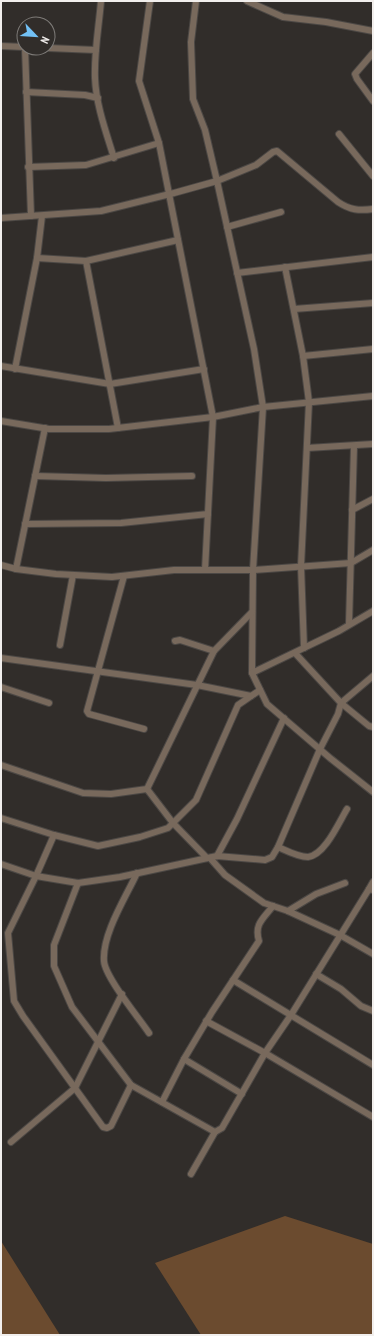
<svg xmlns="http://www.w3.org/2000/svg" width="374" height="1336" font-family="'PT Sans Narrow',sans-serif">
  <style>
    .forest { fill: #6b4b2f }
    .lines { fill: none; stroke-linecap: round; stroke-linejoin: round }
    .minor-casing { stroke: #4c4845; stroke-width: 8 }
    .minor { stroke: #78695c; stroke-width: 6 }
  </style>
  <rect width="100%" height="100%" fill="#312d2a"/>
  <!-- forest -->
  <g class="forest">
    <polygon points="285,1216 373,1244 373,1335 201,1335 155,1263"/>
    <polygon points="1,1241 60,1335 1,1335"/>
  </g>
  <g class="lines">
    <!-- minor casing -->
    <g class="minor-casing">
      <g id="minor">
        <path d="M 101,1 C 99,26 94,52 95,78 C 96,105 106,132 114,158"/>
        <polyline points="150,1 139,81 159,143 213,417 205,570"/>
        <polyline points="196,1 191,42 193,99 205,130 217,181 254,349 263,407 253,570 252,673 267,704 330,758 373,792"/>
        <polyline points="247,1 283,17 326,22 373,31"/>
        <polyline points="1,46 24,47"/>
        <polyline points="25,48 31,216"/>
        <polyline points="48,48 96,50"/>
        <polyline points="373,53 355,74 357,79 373,101"/>
        <polyline points="26,92 85,95 98,98"/>
        <polyline points="339,134 373,176"/>
        <polyline points="28,167 86,165 159,143"/>
        <path d="M 1,218 L 101,211 L 174,193 L 217,181 L 256,165 L 273,152 L 277,151 L 338,202 C 350,210 359,211 373,209"/>
        <polyline points="227,227 281,212"/>
        <polyline points="37,258 86,261 178,240"/>
        <polyline points="86,261 118,428"/>
        <polyline points="285,267 303,356 309,402 301,566 304,648"/>
        <polyline points="237,273 373,257"/>
        <polyline points="294,309 373,303"/>
        <polyline points="303,356 373,349"/>
        <polyline points="1,366 110,384 204,369"/>
        <polyline points="15,369 37,258 42,216"/>
        <polyline points="1,421 49,429 109,429 213,417 263,407 373,396"/>
        <polyline points="307,448 373,444"/>
        <polyline points="35,476 106,478 192,476"/>
        <polyline points="352,510 373,499"/>
        <polyline points="25,524 121,523 208,514"/>
        <polyline points="1,565 16,569 56,574 112,577 174,570 253,570 351,563 373,550"/>
        <polyline points="16,569 45,428"/>
        <polyline points="124,576 87,711 89,714 144,729"/>
        <polyline points="349,624 354,446"/>
        <polyline points="175,641 180,640 214,651"/>
        <polyline points="60,645 73,575"/>
        <polyline points="1,658 197,685 251,696"/>
        <polyline points="252,673 339,631 373,611"/>
        <polyline points="373,676 341,703 369,726 373,727"/>
        <polyline points="1,687 49,703"/>
        <polyline points="1,765 83,793 111,794 147,789 214,651 252,612"/>
        <polyline points="147,789 173,823 207,858"/>
        <polyline points="1,818 54,835 98,846 140,837 168,828 196,800 238,705 260,690"/>
        <polyline points="54,835 36,876 8,933 14,1001 23,1016 103,1127 107,1128 111,1126 131,1085"/>
        <path d="M 278,847 C 287,851 298,857 308,857 C 325,855 339,822 347,809"/>
        <polyline points="217,856 237,819 284,718"/>
        <polyline points="210,858 225,875 264,903 288,911 340,935 373,954"/>
        <polyline points="1,864 36,876 78,883 120,877 217,856 265,860 272,857 278,847 320,749 338,714 341,703 295,653"/>
        <path d="M 137,873 C 126,897 102,934 104,961 C 105,977 139,1018 149,1033"/>
        <polyline points="373,882 369,889 373,890"/>
        <polyline points="78,883 54,945 54,966 72,1007 131,1085 215,1132"/>
        <polyline points="288,911 316,894 345,883"/>
        <polyline points="316,974 341,989 361,1006 373,1011"/>
        <polyline points="233,980 373,1065"/>
        <polyline points="206,1021 265,1053 373,1117"/>
        <polyline points="184,1059 242,1094"/>
        <path d="M 162,1102 L 184,1059 L 212,1012 L 257,944 L 259,941 C 254,924 263,919 273,906"/>
        <polyline points="11,1142 75,1088 122,994"/>
        <polyline points="191,1174 215,1132 222,1128 265,1053 291,1015 369,889"/>
      </g>
    </g>
    <!-- minor -->
    <use href="#minor" class="minor"/>
  </g>
  <!-- border -->
  <rect width="374" height="1336" fill="none" stroke="#f2efed" stroke-width="4"/>
  <!-- north arrow -->
  <g transform="translate(36 36) rotate(115)"><circle r="19" fill="#312d2a" stroke="#7e7b78"/>
  <path d="M0-3L7 15L0 10L-7 15Z" fill="#72c1f5"/>
  <text y="-6" font-size="11" font-weight="bold" text-anchor="middle" fill="#f2efed">N</text>
  </g>
</svg>
